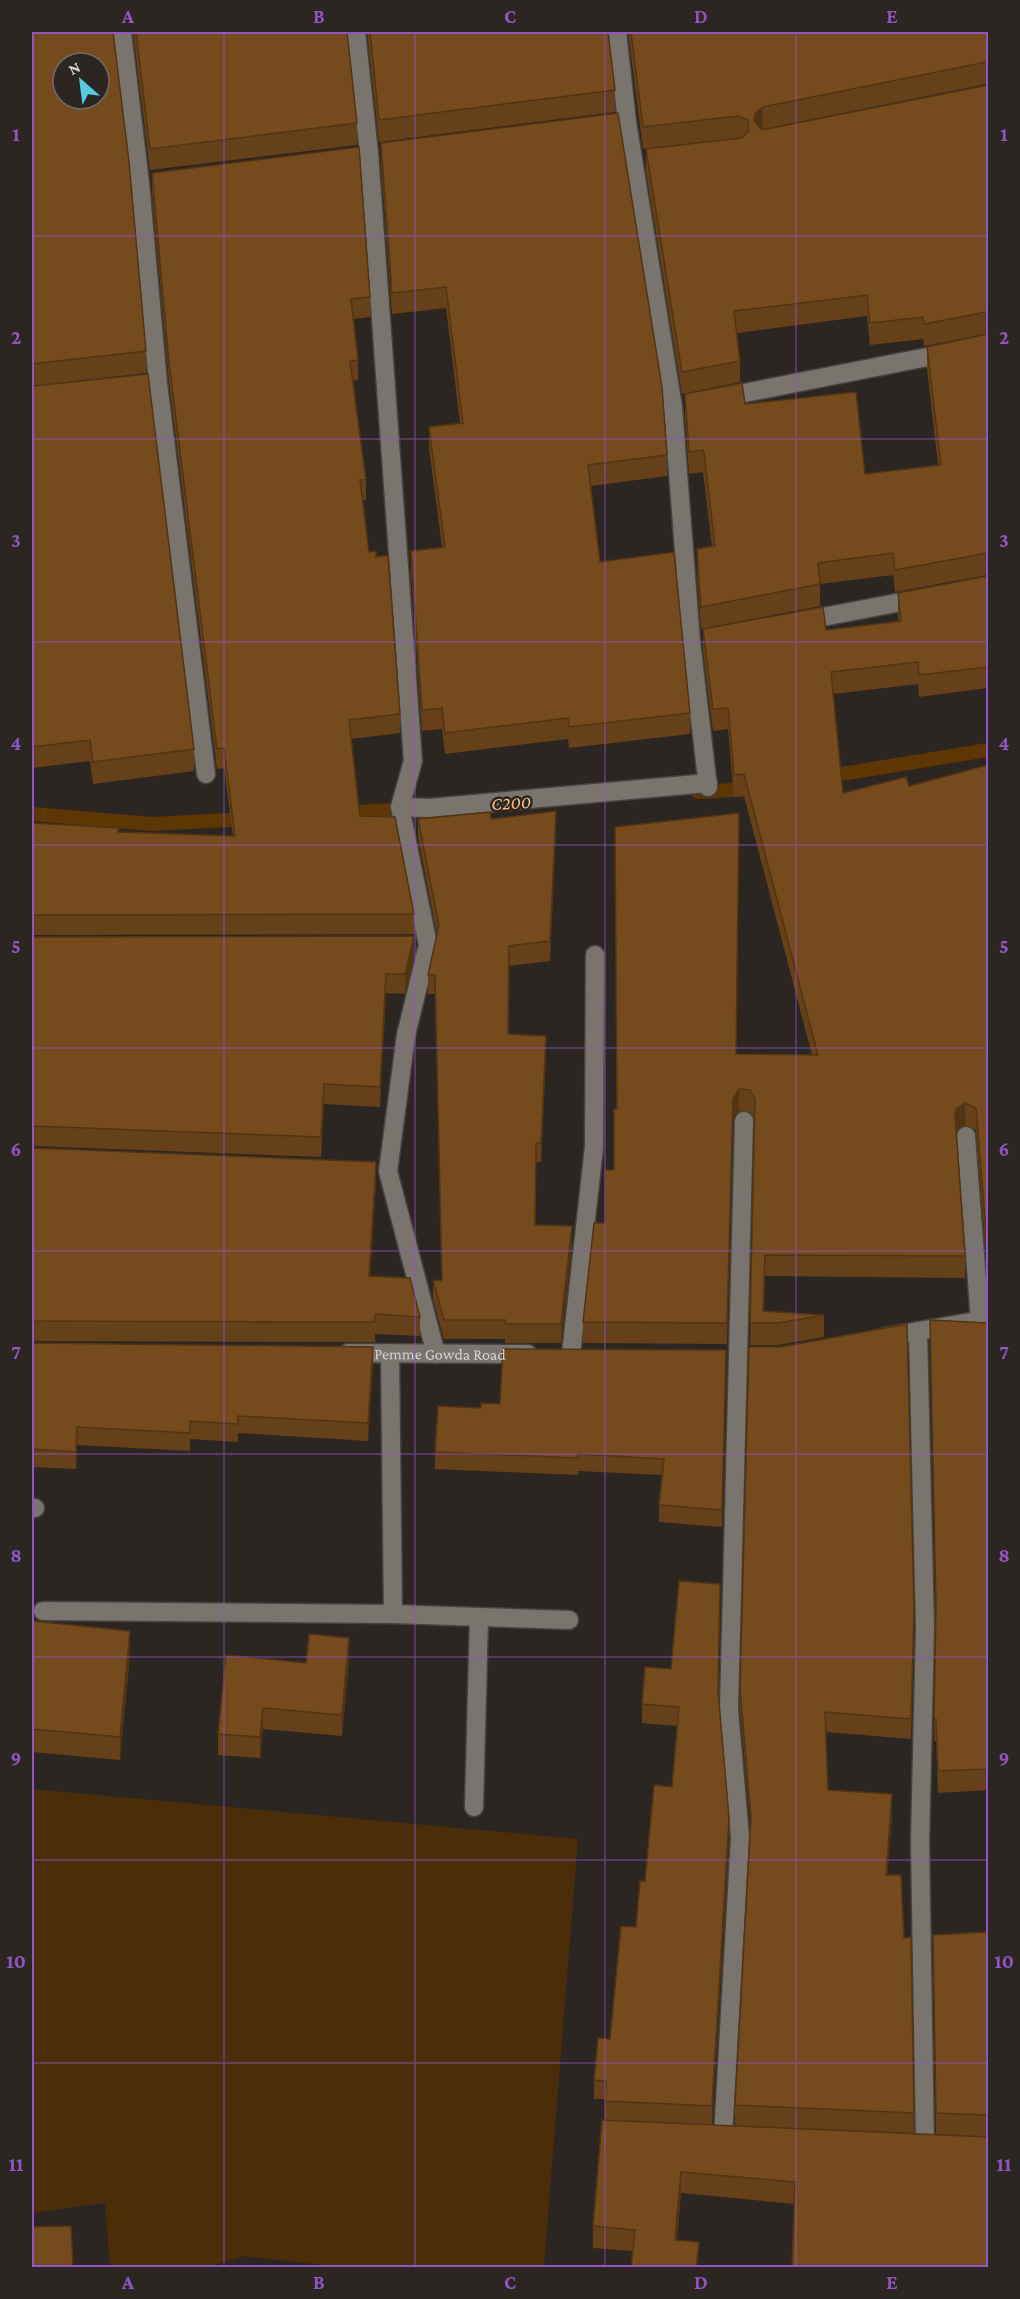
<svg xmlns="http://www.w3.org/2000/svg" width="1020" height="2299" font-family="'Crimson Pro',serif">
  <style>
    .green { fill: #4b2d0a }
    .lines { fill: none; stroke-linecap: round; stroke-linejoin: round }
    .stream { stroke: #5e3602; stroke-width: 14 }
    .minor-casing { stroke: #46423d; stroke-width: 21 }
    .minor { stroke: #7a746e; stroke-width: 18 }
    .wall { fill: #654019; fill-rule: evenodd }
    .shaded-wall { fill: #523414 }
    .building { fill: #754b1d; stroke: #523414; stroke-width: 1.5; fill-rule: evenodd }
    .grid { fill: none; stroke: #9256c3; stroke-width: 1.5; stroke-opacity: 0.55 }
    .labels { text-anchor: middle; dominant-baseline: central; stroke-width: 5; stroke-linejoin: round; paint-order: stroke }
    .street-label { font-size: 16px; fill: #d7d3d0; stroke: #2b2621 }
    .water-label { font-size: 18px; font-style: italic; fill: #fdbe80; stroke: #2b2621 }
    .neatline { fill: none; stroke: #9256c3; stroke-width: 2 }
    .grid-label { font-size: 20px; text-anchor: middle; font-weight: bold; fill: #9256c3 }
  </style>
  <rect width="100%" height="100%" fill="#2b2621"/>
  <!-- green -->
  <polygon class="green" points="32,1789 578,1839 544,2267 348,2268 243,2256 207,2267 110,2267 105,2203 32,2213"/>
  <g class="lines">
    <!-- stream -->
    <g class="stream">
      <polyline points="823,777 988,750"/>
      <polyline points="698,792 751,789"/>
      <polyline points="342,813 410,809"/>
      <polyline points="32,814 152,824 248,819"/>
    </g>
    <!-- minor casing -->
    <g class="minor-casing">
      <g id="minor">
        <polyline points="122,32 140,183 158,383 206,774"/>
        <polyline points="356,32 369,153 413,761 400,807 428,945 406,1035 388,1171 436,1354"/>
        <polyline points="617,32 627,122 673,407 691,642 708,787"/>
        <polyline points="719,398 988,345"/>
        <polyline points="802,621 922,598"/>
        <polyline points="400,807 428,808 708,783"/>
        <polyline points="966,1136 980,1321"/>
        <polyline points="918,1331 925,1628 920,1842 925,2146"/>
        <polyline points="884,1337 988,1319"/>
        <path id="s1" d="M 348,1353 L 528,1354"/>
        <polyline points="390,1353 393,1614"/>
        <polyline points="571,1354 594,1147 595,955"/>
        <polyline points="32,1508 35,1508"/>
        <polyline points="43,1611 393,1614 569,1620"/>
        <polyline points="474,1807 479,1617"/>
        <polyline points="723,2137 740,1837 729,1709 744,1121"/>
      </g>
    </g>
    <!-- minor -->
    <use href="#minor" class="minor"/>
  </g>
  <!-- wall -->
  <g class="wall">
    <polygon points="32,32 146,351 146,373 32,386 194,749 194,771 93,784 90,761 32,768"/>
    <polygon points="133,32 347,32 357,123 357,145 150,170"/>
    <polygon points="367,32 608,32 615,90 615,112 379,142"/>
    <path d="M 628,32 L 988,32 L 988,688 L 919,697 L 918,684 L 833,694 L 843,793 L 909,786 L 988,765 L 988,1278 L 976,1130 L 965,1125 L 956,1131 L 965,1256 L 965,1278 L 765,1276 L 764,1311 L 824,1315 L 824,1337 L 778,1345 L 750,1345 L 755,1120 L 750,1112 L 739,1111 L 733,1121 L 727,1344 L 583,1343 L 583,1322 L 605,1223 L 614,1170 L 617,1109 L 737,1054 L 812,1055 L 744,796 L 734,797 L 728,729 L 713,731 L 703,651 L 703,629 L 826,630 L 898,622 L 898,593 L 988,576 L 987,575 L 895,592 L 893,575 L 820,584 L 820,606 L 701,629 L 697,570 L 697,549 L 712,547 L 703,472 L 689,474 L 685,416 L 685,394 L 745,404 L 865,474 L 938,465 L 927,369 L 927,347 L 988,335 L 986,334 L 924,346 L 923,339 L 870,345 L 867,316 L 737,333 L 740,361 L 740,382 L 682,394 L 646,171 L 646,149 L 739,138 L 643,149 ZM 986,84 L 988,85 L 767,129 L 764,129 Z"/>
    <polygon points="381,143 667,455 667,476 591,486 600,562 690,713 690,734 569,748 568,739 445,754 442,729 422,731 411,572 411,551 442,547 429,448 429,427 460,423 446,308 392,314 381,164"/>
    <polygon points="152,173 370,297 370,317 354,319 358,360 358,380 353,381 366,480 366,500 363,500 369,552 400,714 400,733 351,739 360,816 414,914 414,934 32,935 32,823 119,832 233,836 224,768 217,769 169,382 152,193"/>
    <polygon points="418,819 491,819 556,830 550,961 509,966 509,1034 546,1055 541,1162 536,1162 535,1225 572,1245 561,1343 505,1343 505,1339 444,1339 433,1299 433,1280 442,1281 435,994 428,994 428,975 437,934 418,838"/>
    <polygon points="32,937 414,956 405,994 386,993 380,1107 324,1104 321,1157 32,1146"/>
    <polygon points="32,1148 376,1182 370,1276 420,1317 420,1336 375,1334 375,1342 32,1341"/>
    <polygon points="930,1320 988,1323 988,1790 938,1793 936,1741 934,1741 936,1617"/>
    <polygon points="32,1343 373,1365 368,1441 238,1433 238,1442 190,1439 190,1451 77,1445 76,1469 32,1467"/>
    <polygon points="726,1367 722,1527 659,1522 659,1505 663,1475 578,1471 578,1475 435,1469 435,1452 481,1408"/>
    <polygon points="720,1603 718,1695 729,1837 712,2125 605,2120 605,2099 594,2099 594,2080 610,2039 645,1881 672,1787 678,1726 642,1723 642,1704 671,1669"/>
    <polygon points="32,1621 130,1654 120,1760 32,1752"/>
    <polygon points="914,1628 911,1739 826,1732 828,1790 892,1815 887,1875 904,1938 911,1937 914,2133 735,2126 735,2105 751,1830 740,1709 740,1688"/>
    <polygon points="349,1659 342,1736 263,1729 260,1758 218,1755 218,1734 306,1663"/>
    <polygon points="988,1932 988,2137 936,2134 933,1957"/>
    <polygon points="602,2120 988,2137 794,2204 681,2193 677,2240 632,2251 593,2248 593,2226"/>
  </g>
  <!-- shaded-wall -->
  <g class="shaded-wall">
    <polygon points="763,107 763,129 754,143 755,114"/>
    <polygon points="556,811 556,830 550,961 550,941"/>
    <polygon points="414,936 414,956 405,994 405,974"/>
    <polygon points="386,974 386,993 380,1107 380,1087"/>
    <polygon points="546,1036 546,1055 541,1162 541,1143"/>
    <polygon points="324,1084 324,1104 321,1157 321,1137"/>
    <polygon points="739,1089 739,1111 733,1121 727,1344 733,1099"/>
    <polygon points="965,1103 965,1125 956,1131 955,1114 956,1109"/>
    <polygon points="376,1162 376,1182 369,1296 369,1276"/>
    <polygon points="572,1226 572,1245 561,1343 561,1324"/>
    <polygon points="373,1347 373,1365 368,1441 368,1423"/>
    <polygon points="77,1427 77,1445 76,1469 76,1452"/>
    <polygon points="130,1631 130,1654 120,1760 120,1737"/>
    <polygon points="349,1638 349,1659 342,1736 342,1715"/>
    <polygon points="263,1708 263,1729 260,1758 260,1737"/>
    <polygon points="892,1794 892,1815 886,1895 886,1875"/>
    <polygon points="729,1818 729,1837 712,2125 712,2106"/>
    <polygon points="681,2172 681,2193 675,2262 675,2240"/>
    <polygon points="699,2242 698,2268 696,2268"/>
  </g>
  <!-- building -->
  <g class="building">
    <path d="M 32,32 L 113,32 L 129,162 L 146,351 L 32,364 ZM 63,63 L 99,63 L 99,99 L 63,99 Z"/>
    <polygon points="136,32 347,32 357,123 150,149"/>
    <polygon points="370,32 608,32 615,90 379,120"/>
    <polygon points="631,32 988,32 988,63 986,62 763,107 755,114 754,121 761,129 767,129 988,85 988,313 986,312 924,324 923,317 870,323 867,295 734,311 740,361 682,372 646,149 741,138 749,131 748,120 738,116 643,127"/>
    <polygon points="618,113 662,387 667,455 588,465 600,562 674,552 690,713 569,727 568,718 445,733 442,708 422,710 411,551 445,547 429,427 463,423 446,287 392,293 381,143"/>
    <polygon points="359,147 370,297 351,299 358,360 350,361 366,480 360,480 369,552 376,551 376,557 388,555 400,714 349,720 360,816 395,817 414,914 32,915 32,823 119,828 118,832 235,836 224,748 217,749 169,362 152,173"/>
    <polygon points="988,334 988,554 987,553 895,570 893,553 818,563 820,584 701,607 697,549 715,546 704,453 703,450 689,452 685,394 742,383 745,404 856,392 865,474 941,465 927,347"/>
    <polygon points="148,374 194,749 93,762 90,740 32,747 32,386 33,386"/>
    <polygon points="988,576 988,667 919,675 918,662 831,672 843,793 906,777 909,786 988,765 988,1256 976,1108 965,1103 956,1109 955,1114 965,1256 765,1255 763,1311 824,1315 778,1323 750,1323 755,1099 750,1090 739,1089 733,1099 727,1323 583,1322 594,1223 605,1223 605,1170 614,1170 614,1109 617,1109 615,827 739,813 736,1054 818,1055 744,774 734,775 728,708 713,709 703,629 823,607 826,630 901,621 898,593"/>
    <polygon points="556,811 550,941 509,946 508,1034 546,1036 541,1143 536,1143 535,1225 572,1226 561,1324 505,1324 505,1320 444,1320 433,1280 442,1281 435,975 428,975 439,925 418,819 490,812 491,819"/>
    <polygon points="414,936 405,974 386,974 380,1087 324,1084 321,1137 32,1126 32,937"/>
    <polygon points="32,1148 376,1162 369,1276 410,1278 420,1317 375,1314 375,1322 32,1321"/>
    <polygon points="930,1320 988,1323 988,1769 938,1771 936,1719 934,1719 936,1606"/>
    <polygon points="907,1324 914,1608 911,1719 825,1712 828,1790 892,1794 886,1875 901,1875 904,1938 911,1937 914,2113 735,2105 751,1817 740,1688 749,1347 781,1347"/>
    <polygon points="32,1343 373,1347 368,1423 238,1416 238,1424 190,1421 190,1433 77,1427 76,1452 32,1449"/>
    <polygon points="503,1349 726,1350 722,1510 659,1505 664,1459 578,1454 578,1458 435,1452 438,1406 481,1408 481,1403 500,1404"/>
    <polygon points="679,1581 720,1584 718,1691 729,1818 712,2106 605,2101 606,2081 594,2080 598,2038 610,2039 621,1926 636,1927 640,1881 645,1881 654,1785 672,1787 679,1707 642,1704 645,1667 671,1669"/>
    <polygon points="32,1621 130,1631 120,1737 32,1729"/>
    <polygon points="309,1634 349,1638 342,1715 263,1708 260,1737 218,1734 226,1655 306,1663"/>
    <polygon points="988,1932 988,2115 936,2113 933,1935"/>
    <polygon points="602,2120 988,2137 988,2268 792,2268 795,2182 681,2172 675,2240 699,2242 696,2268 631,2268 635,2230 593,2226"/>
    <polygon points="71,2226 73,2268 32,2268 32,2227"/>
  </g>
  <!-- grid -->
  <path class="grid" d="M 224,32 L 224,2268M 415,32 L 415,2268M 605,32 L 605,2268M 796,32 L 796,2268M 32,236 L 988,236M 32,439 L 988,439M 32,642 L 988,642M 32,845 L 988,845M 32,1048 L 988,1048M 32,1251 L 988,1251M 32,1454 L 988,1454M 32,1657 L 988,1657M 32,1860 L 988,1860M 32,2063 L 988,2063"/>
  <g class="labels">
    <!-- street labels -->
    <g class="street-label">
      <text stroke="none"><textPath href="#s1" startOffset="92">Pemme Gowda Road</textPath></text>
    </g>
    <!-- water labels -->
    <g class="water-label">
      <text transform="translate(511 803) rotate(-3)">C200</text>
    </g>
  </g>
  <!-- border -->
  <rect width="1020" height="2299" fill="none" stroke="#2b2621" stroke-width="66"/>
  <!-- north arrow -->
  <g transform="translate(81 81) rotate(332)"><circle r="28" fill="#2b2621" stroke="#706b67" stroke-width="1.5"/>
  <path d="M0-4.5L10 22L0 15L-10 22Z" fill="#57c9e2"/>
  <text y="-9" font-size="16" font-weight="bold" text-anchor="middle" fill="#d7d3d0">N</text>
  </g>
  <rect x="33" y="33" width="954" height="2233" class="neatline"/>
  <g class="grid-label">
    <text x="128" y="23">A</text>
    <text x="319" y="23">B</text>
    <text x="510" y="23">C</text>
    <text x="701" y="23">D</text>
    <text x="892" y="23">E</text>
    <text x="16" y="141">1</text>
    <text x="1004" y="141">1</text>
    <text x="16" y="344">2</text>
    <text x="1004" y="344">2</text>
    <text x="16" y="547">3</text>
    <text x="1004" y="547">3</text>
    <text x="16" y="750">4</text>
    <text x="1004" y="750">4</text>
    <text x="16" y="953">5</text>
    <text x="1004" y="953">5</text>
    <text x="16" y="1156">6</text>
    <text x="1004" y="1156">6</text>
    <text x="16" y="1359">7</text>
    <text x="1004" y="1359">7</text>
    <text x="16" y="1562">8</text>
    <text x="1004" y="1562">8</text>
    <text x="16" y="1765">9</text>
    <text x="1004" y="1765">9</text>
    <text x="16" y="1968">10</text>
    <text x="1004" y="1968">10</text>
    <text x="16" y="2171">11</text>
    <text x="1004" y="2171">11</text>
    <text x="128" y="2289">A</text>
    <text x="319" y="2289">B</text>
    <text x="510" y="2289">C</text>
    <text x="701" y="2289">D</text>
    <text x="892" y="2289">E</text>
  </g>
</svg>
